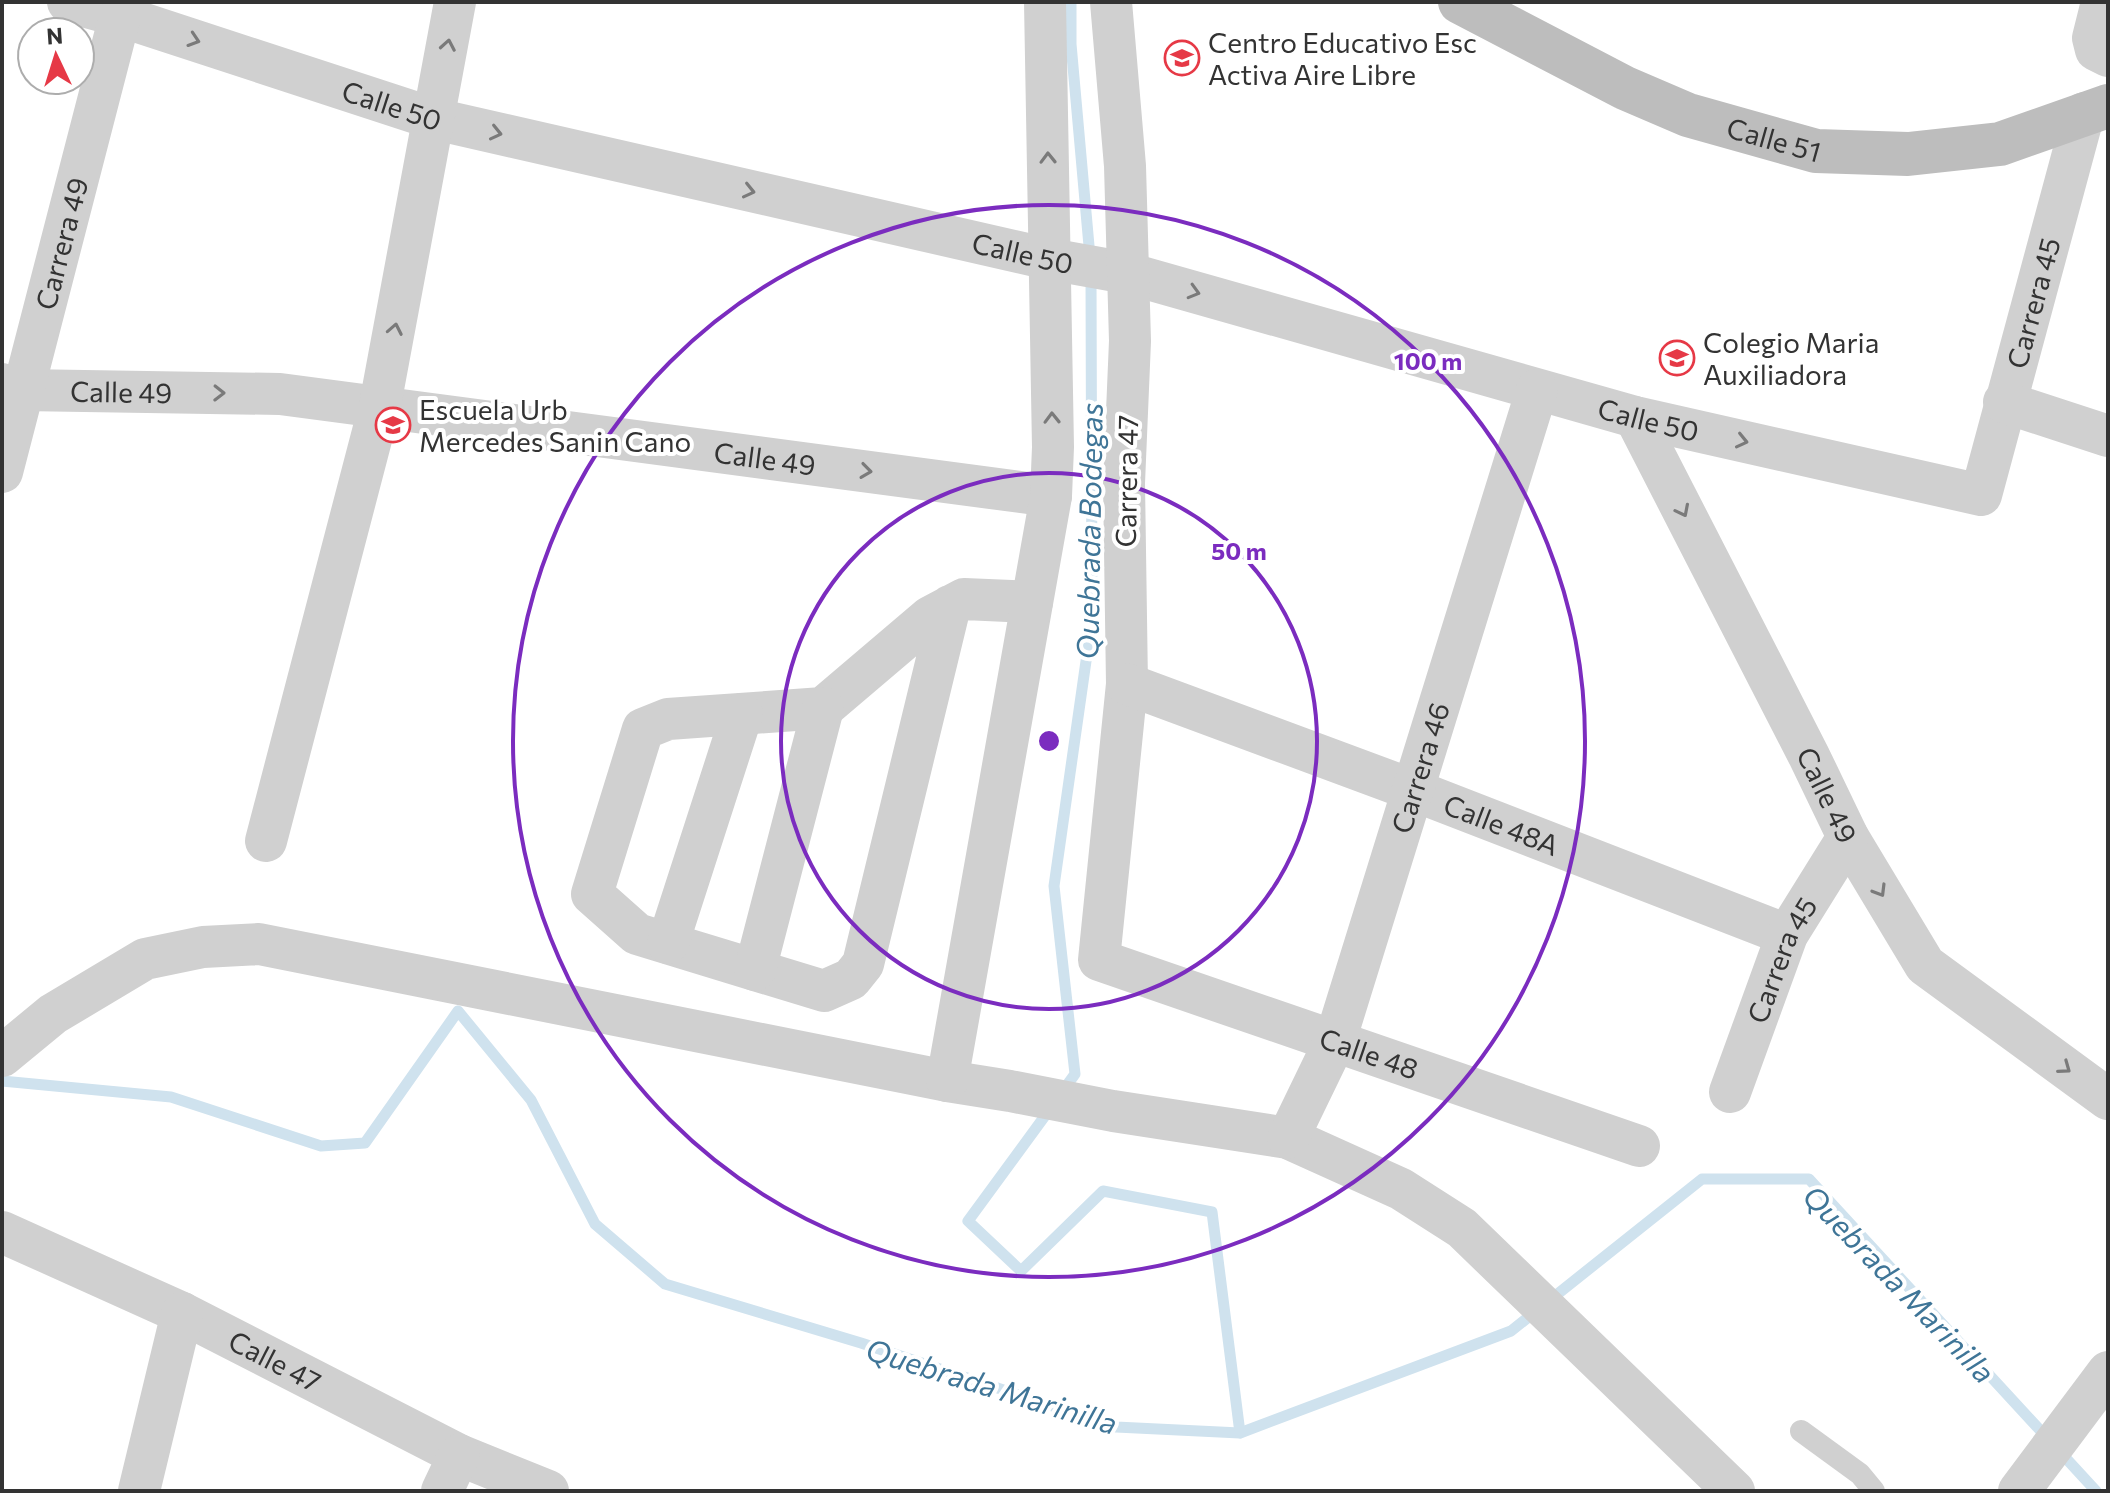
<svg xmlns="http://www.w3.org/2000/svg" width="2110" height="1493" font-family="Commissioner,sans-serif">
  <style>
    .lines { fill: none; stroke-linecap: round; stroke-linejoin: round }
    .stream { stroke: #cfe2ee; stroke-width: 11 }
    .lane { stroke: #d0d0d0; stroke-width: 22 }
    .street { stroke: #d0d0d0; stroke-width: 42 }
    .secondary { stroke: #bdbdbd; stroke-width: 44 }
    .oneway { stroke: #7a7a7a }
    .ring { fill: none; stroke: #7b2cbf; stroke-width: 4 }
    .labels { text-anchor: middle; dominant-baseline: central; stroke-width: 8; stroke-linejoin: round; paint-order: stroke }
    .poi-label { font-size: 28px; fill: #333; stroke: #fff; text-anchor: start }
    .street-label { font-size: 28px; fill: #333; stroke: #fff }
    .water-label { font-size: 30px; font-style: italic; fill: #3f7597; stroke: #fff }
    .centre { fill: #7b2cbf; stroke: #fff; stroke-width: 4 }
    .ring-label { font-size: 24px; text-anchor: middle; font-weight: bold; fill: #7b2cbf; stroke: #fff; stroke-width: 8; stroke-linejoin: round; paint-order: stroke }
  </style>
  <rect width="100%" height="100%" fill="#fff"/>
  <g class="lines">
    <!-- stream -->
    <g class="stream">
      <polyline points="1071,2 1071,44 1090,257"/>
      <polyline points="2,1081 171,1097 321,1146 365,1143 458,1011 531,1100 595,1224 665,1284 861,1343 1116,1427 1240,1433 1511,1331 1702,1179 1809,1179 2096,1491"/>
      <polyline points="1062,1092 1075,1074 1054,886 1092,619 1091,274"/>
      <polyline points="1050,1109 968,1221 1021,1271 1103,1191 1212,1212 1240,1433"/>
    </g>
    <!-- lane -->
    <polyline class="lane" points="1801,1431 1860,1474 1874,1491"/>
    <!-- street -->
    <g class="street">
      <path id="s1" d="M 68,2 L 120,16 L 435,119 L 1049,259 L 1127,273 L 1635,417 L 1981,495 L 2084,113"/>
      <path id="s2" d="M 1111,2 L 1125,166 L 1130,341 L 1124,483 L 1127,684 L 1099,960 L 1639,1146"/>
      <polyline points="2102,2 2093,38 2096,50 2108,56"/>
      <path id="s3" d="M 2,384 L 22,390 L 280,394 L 1051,496"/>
      <polyline points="2004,402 2108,436"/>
      <path id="s4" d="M 1635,417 L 1809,756 L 1848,837 L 1925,965 L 2108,1099"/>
      <path id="s5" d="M 2,472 L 120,16"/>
      <polyline points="950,606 863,964 851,979 824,991 637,934 592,894 643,729 668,719 823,708 930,617 964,599 1032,602"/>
      <path id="s6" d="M 1127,684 L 1413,790 L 1787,935"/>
      <polyline points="266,841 380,405 455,2"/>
      <polyline points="668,943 742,714"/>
      <polyline points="755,970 823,708"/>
      <polyline points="2,1056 53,1014 145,959 203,947 259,944 947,1081 1010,1091 1113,1111 1288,1138 1401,1189 1462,1228 1734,1491"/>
      <polyline points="947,1081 1051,496 1053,447 1045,2"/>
      <path id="s7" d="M 1730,1092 L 1787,935 L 1848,837"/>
      <path id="s8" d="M 1288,1138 L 1335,1041 L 1537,390"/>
      <path id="s9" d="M 2,1232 L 182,1313 L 459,1455 L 548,1491"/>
      <polyline points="139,1491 182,1313"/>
      <polyline points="442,1491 459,1455"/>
      <polyline points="2019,1491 2108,1372"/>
    </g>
    <!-- secondary -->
    <path class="secondary" id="s10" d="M 1460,2 L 1625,88 L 1688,115 L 1816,151 L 1908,154 L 2000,144 L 2108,106"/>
  </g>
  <!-- one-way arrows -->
  <defs><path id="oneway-chevron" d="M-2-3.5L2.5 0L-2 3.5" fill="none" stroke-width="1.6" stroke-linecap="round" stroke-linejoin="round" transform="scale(2)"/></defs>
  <g class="oneway">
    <use href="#oneway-chevron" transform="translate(194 40) rotate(18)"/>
    <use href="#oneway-chevron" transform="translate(448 45) rotate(-80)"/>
    <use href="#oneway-chevron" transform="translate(496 133) rotate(13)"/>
    <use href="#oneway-chevron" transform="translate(1048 158) rotate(-91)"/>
    <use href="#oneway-chevron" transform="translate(749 191) rotate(13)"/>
    <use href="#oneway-chevron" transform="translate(1194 292) rotate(16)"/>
    <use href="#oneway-chevron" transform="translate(395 329) rotate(-79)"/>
    <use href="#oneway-chevron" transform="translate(219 393) rotate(1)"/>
    <use href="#oneway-chevron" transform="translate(1052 418) rotate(-91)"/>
    <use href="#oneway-chevron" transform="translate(1742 441) rotate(13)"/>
    <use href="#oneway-chevron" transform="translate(866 471) rotate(8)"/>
    <use href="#oneway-chevron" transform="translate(1683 511) rotate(63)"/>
    <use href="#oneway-chevron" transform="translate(1880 891) rotate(59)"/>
    <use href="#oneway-chevron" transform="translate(2065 1068) rotate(36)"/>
  </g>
  <!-- distance rings -->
  <g class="ring">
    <circle cx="1049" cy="741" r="268"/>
    <circle cx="1049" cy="741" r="536"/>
  </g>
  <!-- icons -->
  <defs>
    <g id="school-ring" transform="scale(1.8)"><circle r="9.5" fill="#fff" stroke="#e63946" stroke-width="1.5"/><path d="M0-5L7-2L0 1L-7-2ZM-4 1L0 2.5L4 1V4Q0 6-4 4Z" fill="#e63946"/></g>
  </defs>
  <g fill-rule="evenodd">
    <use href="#school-ring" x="1182" y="58"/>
    <use href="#school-ring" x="1677" y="358"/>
    <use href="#school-ring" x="393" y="425"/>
  </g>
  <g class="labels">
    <!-- poi labels -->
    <g class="poi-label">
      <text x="1208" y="42">Centro Educativo Esc<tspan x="1208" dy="32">Activa Aire Libre</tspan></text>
      <text x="1703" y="342">Colegio Maria<tspan x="1703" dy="32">Auxiliadora</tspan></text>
      <text x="419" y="409">Escuela Urb<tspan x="419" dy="32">Mercedes Sanin Cano</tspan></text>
    </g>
    <!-- street labels -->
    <g class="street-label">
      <text stroke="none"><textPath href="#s1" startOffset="340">Calle 50</textPath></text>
      <text stroke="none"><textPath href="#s10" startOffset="344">Calle 51</textPath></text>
      <text stroke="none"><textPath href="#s5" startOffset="236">Carrera 49</textPath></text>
      <text stroke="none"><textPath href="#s1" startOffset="988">Calle 50</textPath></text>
      <text stroke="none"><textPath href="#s1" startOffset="2176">Carrera 45</textPath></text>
      <text stroke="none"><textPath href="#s3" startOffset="120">Calle 49</textPath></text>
      <text stroke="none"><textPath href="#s1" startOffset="1636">Calle 50</textPath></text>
      <text stroke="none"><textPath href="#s3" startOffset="768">Calle 49</textPath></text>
      <text transform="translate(1126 481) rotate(-89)">Carrera 47</text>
      <text stroke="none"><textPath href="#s8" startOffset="394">Carrera 46</textPath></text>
      <text stroke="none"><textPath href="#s4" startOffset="424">Calle 49</textPath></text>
      <text stroke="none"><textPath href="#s6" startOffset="400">Calle 48A</textPath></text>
      <text stroke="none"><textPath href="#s7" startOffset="142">Carrera 45</textPath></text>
      <text stroke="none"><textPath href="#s2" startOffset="1246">Calle 48</textPath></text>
      <text stroke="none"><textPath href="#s9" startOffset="302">Calle 47</textPath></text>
    </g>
    <!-- water labels -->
    <g class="water-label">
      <text transform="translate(1088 531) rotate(-89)">Quebrada Bodegas</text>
      <text transform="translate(1900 1283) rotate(46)">Quebrada Marinilla</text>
      <text transform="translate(992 1385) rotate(17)">Quebrada Marinilla</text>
    </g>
  </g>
  <circle cx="1049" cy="741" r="12" class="centre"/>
  <g class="ring-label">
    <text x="1428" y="370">100 m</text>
    <text x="1239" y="560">50 m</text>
  </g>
  <!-- border -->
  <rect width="2110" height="1493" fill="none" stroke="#333333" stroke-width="8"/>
  <!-- north arrow -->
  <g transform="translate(56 56) rotate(356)"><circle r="38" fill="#ffffff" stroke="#adadad" stroke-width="2"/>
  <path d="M0-6L14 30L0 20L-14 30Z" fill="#e63946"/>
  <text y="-12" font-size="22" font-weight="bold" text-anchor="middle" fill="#333333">N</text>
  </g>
</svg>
